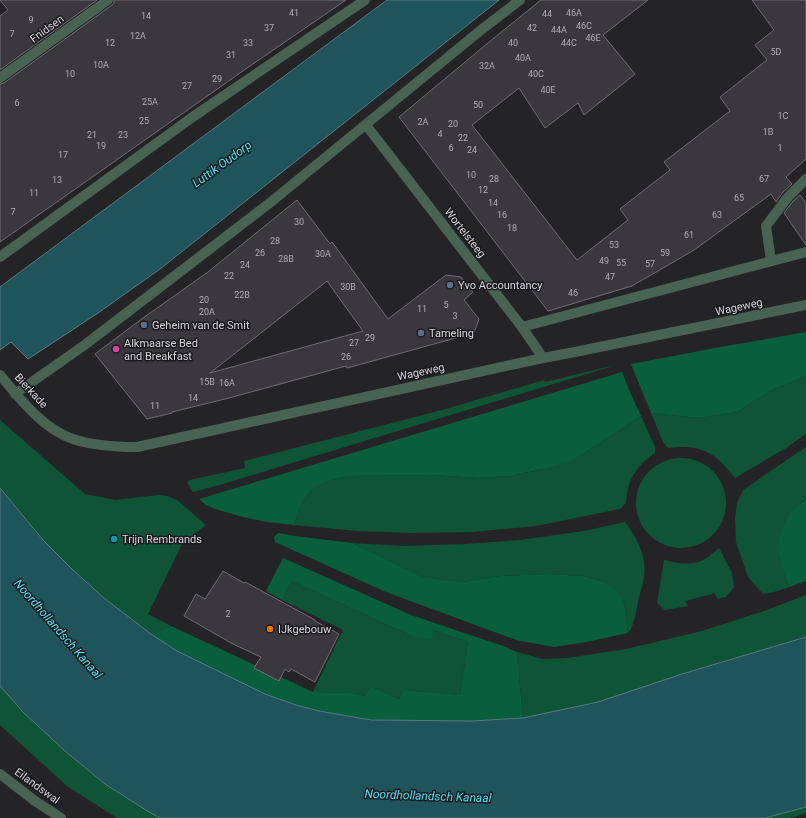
<svg xmlns="http://www.w3.org/2000/svg" width="806" height="818" font-family="Roboto,sans-serif">
  <style>
    .green { fill: #105437 }
    .forest { fill: #095f3d }
    .water { fill: #1f545b; stroke: #567b81 }
    .building { fill: #3a383c; stroke: #706d72; fill-rule: evenodd }
    .lines { fill: none; stroke-linecap: round; stroke-linejoin: round }
    .minor { stroke: #486353; stroke-width: 10 }
    .tertiary { stroke: #486353; stroke-width: 10 }
    .service-dot { fill: #5c6f8a; stroke: #1a1a1e; stroke-width: 1.5 }
    .hotel-dot { fill: #d1479c; stroke: #1a1a1e; stroke-width: 1.5 }
    .culture-dot { fill: #0f9aa8; stroke: #1a1a1e; stroke-width: 1.5 }
    .food-dot { fill: #e8710a; stroke: #1a1a1e; stroke-width: 1.5 }
    .labels { text-anchor: middle; dominant-baseline: central; stroke-width: 3; stroke-linejoin: round; paint-order: stroke }
    .number-label { font-size: 9px; fill: #afaeb2 }
    .street-label { font-size: 11px; fill: #d6d6d9; stroke: #1a1a1e }
    .poi-label { font-size: 11px; fill: #d6d6d9; stroke: #1a1a1e; text-anchor: start }
    .water-label { font-size: 12px; font-style: italic; fill: #51e3f5; stroke: #1a1a1e }
  </style>
  <rect width="100%" height="100%" fill="#242427"/>
  <!-- green -->
  <g class="green">
    <polygon points="616,365 223,484 193,492 187,483 190,480 245,468 244,461 446,409 544,380 545,382"/>
    <path d="M 806,376 L 806,434 L 786,448 L 735,478 C 715,452 701,444 668,448 L 663,442 L 651,413 L 699,418 L 737,412 L 772,390 Z"/>
    <path d="M 641,416 L 655,447 L 655,453 C 635,467 628,479 626,503 L 620,509 L 536,526 L 472,532 L 412,533 L 358,531 L 294,525 L 301,504 L 312,489 L 328,481 L 349,476 L 433,475 L 479,478 L 512,476 L 539,470 L 586,452 Z"/>
    <polygon points="0,420 85,494 115,500 158,495 167,496 177,500 206,525 183,542 148,614 171,626 151,634 104,598 73,570 43,540 0,488"/>
    <polygon points="806,447 806,500 801,502 779,558 789,587 774,592 763,594 748,577 736,542 735,519 737,503 743,490"/>
    <circle cx="681" cy="503" r="45"/>
    <path d="M 625,522 C 637,539 647,555 644,577 C 643,585 640,593 638,601 C 636,612 635,624 628,633 L 624,603 L 606,583 L 584,576 L 546,574 L 500,576 L 463,582 L 442,580 L 421,576 L 352,543 L 404,546 L 465,544 L 520,540 L 584,531 Z"/>
    <path d="M 719,548 L 732,573 L 734,587 L 726,597 L 717,599 L 715,593 L 685,601 L 688,606 L 665,610 L 657,603 L 664,560 C 674,563 687,565 698,562 C 706,560 713,553 719,548 Z"/>
    <polygon points="292,581 414,637 433,630 468,642 460,695 404,690 399,699 370,686 365,696 352,693 313,692 343,630 282,600"/>
    <polygon points="806,595 806,637 682,674 598,702 523,718 517,652 543,659 567,658 626,649 702,631 764,611"/>
    <polygon points="0,686 23,712 65,751 105,784 149,812 160,818 117,818 67,786 0,725"/>
    <polygon points="806,807 806,813 791,818 765,818"/>
  </g>
  <!-- forest -->
  <g class="forest">
    <polygon points="806,332 806,376 772,390 737,412 699,418 651,413 631,364 715,348"/>
    <polygon points="622,372 629,390 641,416 586,452 567,463 512,476 479,478 433,475 349,476 328,481 312,489 301,504 294,525 267,522 243,517 215,509 206,505 199,499"/>
    <path d="M 806,500 L 806,581 L 789,587 C 786,577 781,567 779,557 C 776,536 787,510 806,500 Z"/>
    <polygon points="278,533 295,536 352,543 421,576 442,580 463,582 500,576 546,574 584,576 606,583 615,589 624,603 628,633 586,642 554,647 516,640 386,592 275,542 274,537"/>
    <polygon points="283,558 411,615 506,647 517,652 523,718 472,721 371,720 319,711 296,705 265,694 176,651 151,634 171,626 313,692 352,693 365,696 370,686 399,699 404,690 460,695 468,642 433,630 432,639 414,637 292,581 282,600 266,591"/>
  </g>
  <!-- water -->
  <g class="water">
    <polygon points="387,0 499,0 160,269 98,313 28,359 11,342 0,350 0,287"/>
    <polygon points="0,488 43,540 73,570 104,598 151,634 177,651 265,694 296,705 319,711 371,720 472,721 523,718 598,702 682,674 806,637 806,807 765,818 160,818 149,812 105,784 65,751 23,712 0,686"/>
  </g>
  <!-- building -->
  <g class="building">
    <polygon points="0,0 97,0 0,70 0,16 8,10"/>
    <polygon points="114,0 346,0 250,66 0,242 0,84 4,83 112,5 114,3"/>
    <polygon points="541,0 648,0 603,35 635,74 584,115 578,103 545,128 519,88 472,125 577,260 628,220 620,209 670,170 664,162 730,111 720,97 767,60 755,45 774,30 752,0 806,0 806,159 786,177 792,184 783,192 776,202 771,194 694,250 632,286 548,311 399,117 494,38"/>
    <polygon points="800,195 806,203 806,245 784,213 793,201"/>
    <path d="M 297,200 L 330,244 L 332,242 L 388,319 L 446,275 L 461,277 L 473,292 L 464,300 L 479,319 L 474,333 L 347,368 L 346,366 L 229,398 L 172,412 L 172,413 L 147,419 L 95,354 L 143,318 L 208,272 ZM 327,281 L 363,331 L 210,373 Z"/>
    <polygon points="223,571 244,583 245,582 284,603 315,620 315,621 339,634 315,682 291,669 289,672 285,669 279,681 254,668 261,657 233,644 184,616 196,594 205,599"/>
  </g>
  <g class="lines">
    <!-- minor -->
    <g class="minor">
      <polyline points="0,78 108,0"/>
      <polyline points="366,125 522,327 543,358"/>
      <polyline points="0,257 194,116 365,0"/>
      <polyline points="771,260 766,226 788,197 806,179"/>
      <polyline points="522,327 806,252"/>
      <polyline points="15,394 86,344 271,202 481,30 520,0"/>
      <polyline points="0,774 35,801 61,818"/>
    </g>
    <!-- tertiary -->
    <path class="tertiary" d="M 0,375 C 19,398 43,429 73,439 C 94,446 115,447 137,447 L 543,358 L 575,352 L 806,305"/>
  </g>
  <!-- markers -->
  <g class="service-dot">
    <circle cx="450" cy="285" r="4"/>
    <circle cx="144" cy="325" r="4"/>
    <circle cx="421" cy="333" r="4"/>
  </g>
  <circle class="hotel-dot" cx="116" cy="349" r="4"/>
  <circle class="culture-dot" cx="114" cy="539" r="4"/>
  <circle class="food-dot" cx="270" cy="629" r="4"/>
  <g class="labels">
    <!-- number labels -->
    <g class="number-label">
      <text x="294" y="13">41</text>
      <text x="574" y="13">46A</text>
      <text x="547" y="14">44</text>
      <text x="146" y="16">14</text>
      <text x="31" y="20">9</text>
      <text x="584" y="26">46C</text>
      <text x="269" y="28">37</text>
      <text x="532" y="28">42</text>
      <text x="559" y="30">44A</text>
      <text x="12" y="34">7</text>
      <text x="138" y="36">12A</text>
      <text x="593" y="38">46E</text>
      <text x="110" y="43">12</text>
      <text x="248" y="43">33</text>
      <text x="513" y="43">40</text>
      <text x="569" y="43">44C</text>
      <text x="776" y="52">5D</text>
      <text x="231" y="55">31</text>
      <text x="523" y="58">40A</text>
      <text x="101" y="65">10A</text>
      <text x="487" y="66">32A</text>
      <text x="70" y="74">10</text>
      <text x="536" y="74">40C</text>
      <text x="217" y="79">29</text>
      <text x="187" y="86">27</text>
      <text x="548" y="90">40E</text>
      <text x="150" y="102">25A</text>
      <text x="17" y="103">6</text>
      <text x="478" y="105">50</text>
      <text x="783" y="116">1C</text>
      <text x="144" y="121">25</text>
      <text x="423" y="122">2A</text>
      <text x="453" y="124">20</text>
      <text x="768" y="132">1B</text>
      <text x="440" y="134">4</text>
      <text x="92" y="135">21</text>
      <text x="123" y="135">23</text>
      <text x="463" y="138">22</text>
      <text x="101" y="146">19</text>
      <text x="451" y="148">6</text>
      <text x="780" y="148">1</text>
      <text x="472" y="150">24</text>
      <text x="63" y="155">17</text>
      <text x="471" y="175">10</text>
      <text x="494" y="179">28</text>
      <text x="764" y="179">67</text>
      <text x="57" y="180">13</text>
      <text x="483" y="190">12</text>
      <text x="34" y="193">11</text>
      <text x="739" y="198">65</text>
      <text x="493" y="203">14</text>
      <text x="13" y="212">7</text>
      <text x="502" y="215">16</text>
      <text x="717" y="215">63</text>
      <text x="299" y="222">30</text>
      <text x="512" y="228">18</text>
      <text x="689" y="235">61</text>
      <text x="275" y="241">28</text>
      <text x="614" y="245">53</text>
      <text x="260" y="253">26</text>
      <text x="665" y="253">59</text>
      <text x="323" y="254">30A</text>
      <text x="286" y="259">28B</text>
      <text x="604" y="261">49</text>
      <text x="621" y="263">55</text>
      <text x="650" y="264">57</text>
      <text x="245" y="265">24</text>
      <text x="229" y="276">22</text>
      <text x="610" y="277">47</text>
      <text x="348" y="287">30B</text>
      <text x="573" y="293">46</text>
      <text x="242" y="295">22B</text>
      <text x="204" y="300">20</text>
      <text x="446" y="305">5</text>
      <text x="422" y="309">11</text>
      <text x="207" y="312">20A</text>
      <text x="455" y="316">3</text>
      <text x="370" y="338">29</text>
      <text x="354" y="343">27</text>
      <text x="346" y="357">26</text>
      <text x="207" y="382">15B</text>
      <text x="227" y="383">16A</text>
      <text x="193" y="398">14</text>
      <text x="155" y="406">11</text>
      <text x="228" y="614">2</text>
    </g>
    <!-- street labels -->
    <g class="street-label">
      <text transform="translate(47 29) rotate(-36)">Fnidsen</text>
      <text transform="translate(465 233) rotate(52)">Wortelsteeg</text>
      <text transform="translate(739 307) rotate(-12)">Wageweg</text>
      <text transform="translate(421 372) rotate(-12)">Wageweg</text>
      <text transform="translate(31 391) rotate(47)">Bierkade</text>
      <text transform="translate(37 786) rotate(36)">Eilandswal</text>
    </g>
    <!-- poi labels -->
    <g class="poi-label">
      <text x="458" y="285">Yvo Accountancy</text>
      <text x="152" y="325">Geheim van de Smit</text>
      <text x="429" y="333">Tameling</text>
      <text x="124" y="343">Alkmaarse Bed<tspan x="124" dy="13">and Breakfast</tspan></text>
      <text x="122" y="539">Trijn Rembrands</text>
      <text x="278" y="629">IJkgebouw</text>
    </g>
    <!-- water labels -->
    <g class="water-label">
      <text transform="translate(222 164) rotate(-36)">Luttik Oudorp</text>
      <text transform="translate(58 629) rotate(49)">Noordhollandsch Kanaal</text>
      <text transform="translate(428 796) rotate(2)">Noordhollandsch Kanaal</text>
    </g>
  </g>
</svg>
